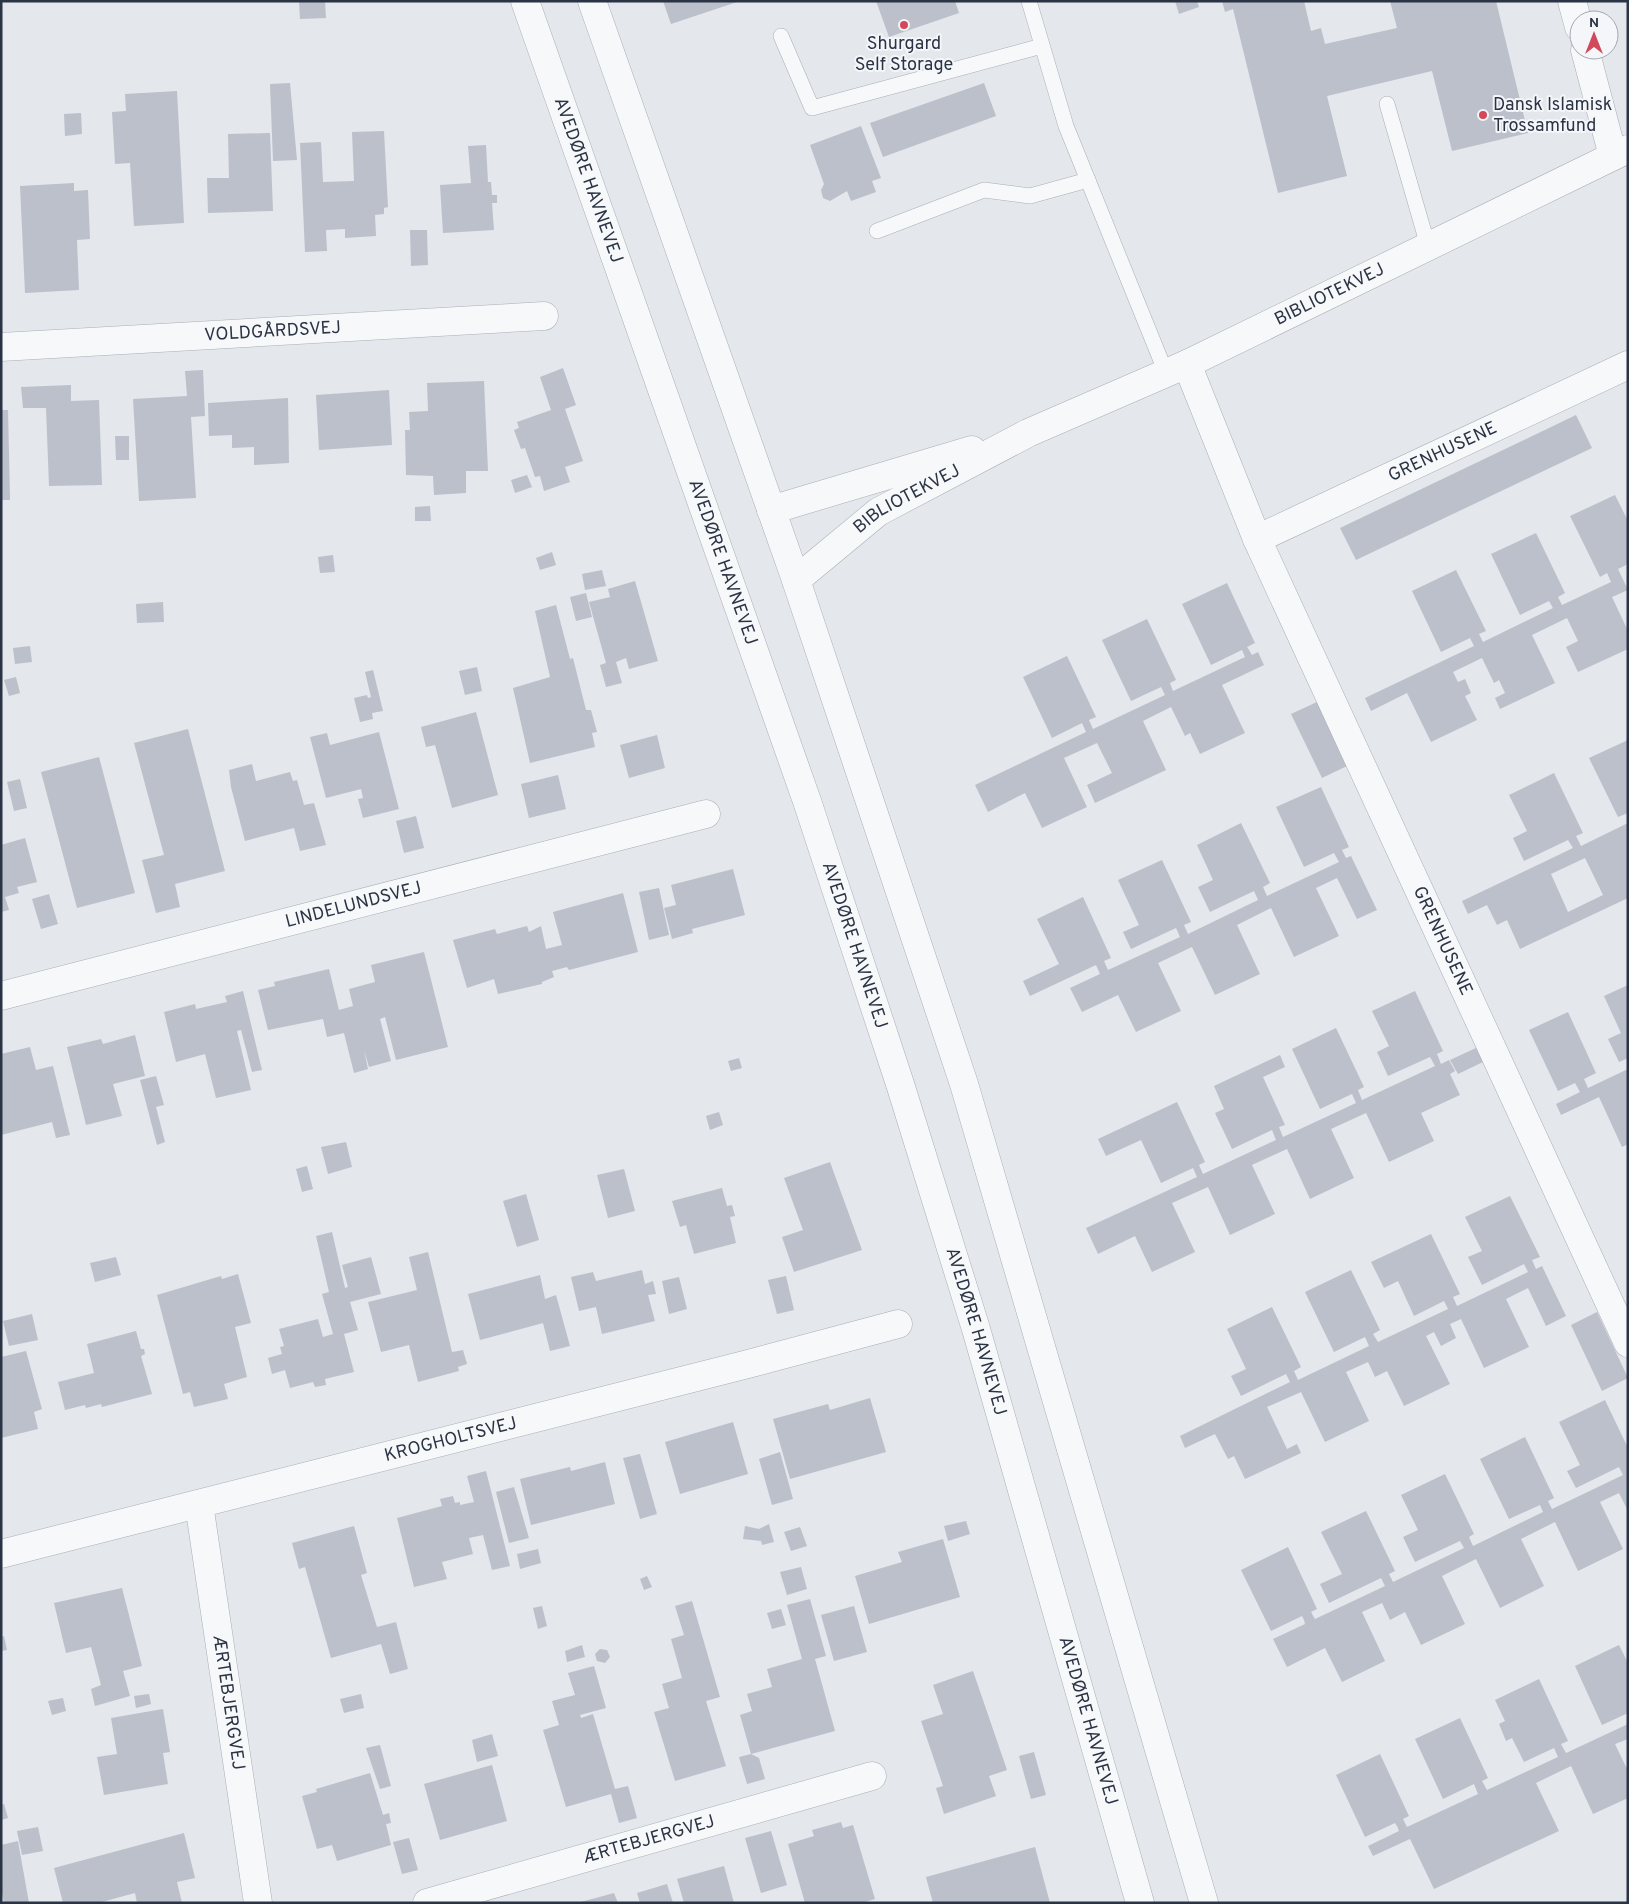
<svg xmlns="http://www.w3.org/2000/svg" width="1629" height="1904" font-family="Overpass,sans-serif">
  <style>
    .building { fill: #bbc0ca; fill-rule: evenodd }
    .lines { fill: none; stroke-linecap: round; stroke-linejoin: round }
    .service-casing { stroke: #a9aeb7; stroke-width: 16 }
    .minor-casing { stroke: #a9aeb7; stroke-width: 29 }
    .tertiary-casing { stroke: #a9aeb7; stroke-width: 29 }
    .service { stroke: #f7f8fa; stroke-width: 15 }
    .minor { stroke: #f7f8fa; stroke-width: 28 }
    .tertiary { stroke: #f7f8fa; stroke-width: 28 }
    .poi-dot { fill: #d1495b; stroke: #f4f6f9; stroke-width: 2 }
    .labels { text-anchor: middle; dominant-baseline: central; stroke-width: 4; stroke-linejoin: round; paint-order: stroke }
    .poi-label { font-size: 18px; fill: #2b3445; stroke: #f4f6f9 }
    .street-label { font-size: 18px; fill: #2b3445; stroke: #f4f6f9 }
  </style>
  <rect width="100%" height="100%" fill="#e4e7ec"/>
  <!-- building -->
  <g class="building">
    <polygon points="299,1 325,1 326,18 300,19"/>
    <polygon points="663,1 736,1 737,2 671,24"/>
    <polygon points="876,1 955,1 959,13 889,37"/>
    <polygon points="1175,1 1197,1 1199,7 1179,14"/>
    <polygon points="1222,1 1304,1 1311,31 1321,28 1325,44 1397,28 1390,1 1496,1 1528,133 1452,151 1432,71 1327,96 1347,176 1278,193 1233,9 1225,12"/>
    <polygon points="290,83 297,160 273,161 270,84"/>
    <polygon points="984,83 996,116 883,157 870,123"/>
    <polygon points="177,91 184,223 134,226 130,163 115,164 112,112 126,111 125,94"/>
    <polygon points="81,113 82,134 65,136 64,114"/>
    <polygon points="861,126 881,178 872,181 876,192 851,201 847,191 830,201 823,198 821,190 824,184 810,145"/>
    <polygon points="384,131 388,207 384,208 384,214 375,215 376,236 345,238 345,229 326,230 327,251 305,252 300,143 321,142 323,182 354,181 352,132"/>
    <polygon points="270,133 273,211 208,213 207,178 229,178 228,134"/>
    <polygon points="486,145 488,182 491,182 492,195 497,195 497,203 492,203 494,230 443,233 440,185 471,183 468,146"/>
    <polygon points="74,183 74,191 88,190 90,239 77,240 79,290 25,293 20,186"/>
    <polygon points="410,230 427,230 428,265 411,266"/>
    <polygon points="563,368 576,405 565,409 583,461 565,467 570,482 544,491 540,476 535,477 525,448 521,449 514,430 519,428 517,422 551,410 540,377"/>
    <polygon points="203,370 205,416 191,417 196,498 139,501 133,399 187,396 185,371"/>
    <polygon points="484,381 488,471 466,471 466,493 434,495 433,476 406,475 405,430 410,430 409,412 428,411 427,383"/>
    <polygon points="71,385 71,401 99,400 102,485 49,486 46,408 23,408 21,387"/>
    <polygon points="389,390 392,445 319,450 316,395"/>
    <polygon points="288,398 289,463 254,465 254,447 232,448 232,435 209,436 208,403"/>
    <polygon points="1,410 8,410 10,500 1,500"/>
    <polygon points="1576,415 1592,448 1356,560 1340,528"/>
    <polygon points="115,436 129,436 129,460 116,460"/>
    <polygon points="527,475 532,487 515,493 511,480"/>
    <polygon points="1615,495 1628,521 1628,564 1618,569 1628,590 1612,597 1628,631 1628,649 1578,672 1566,647 1578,641 1567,618 1532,635 1555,683 1500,709 1495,698 1505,693 1499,680 1494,683 1482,658 1453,672 1458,682 1465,679 1471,693 1465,696 1477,720 1431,742 1407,693 1371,711 1365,698 1474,646 1470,638 1441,652 1412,591 1456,570 1486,631 1479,634 1483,642 1553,608 1549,601 1520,615 1491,554 1536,533 1565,593 1558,597 1562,605 1611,582 1607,573 1600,577 1570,516"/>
    <polygon points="430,506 431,521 415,521 415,507"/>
    <polygon points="552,552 556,565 540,570 536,558"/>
    <polygon points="333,555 335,572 320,573 318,557"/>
    <polygon points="602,570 606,586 585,590 582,574"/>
    <polygon points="635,581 658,661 629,669 626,658 616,662 622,683 606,687 600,665 606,663 589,602 610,597 608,589"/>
    <polygon points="1227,583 1255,643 1247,647 1249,650 1252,655 1258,652 1264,665 1222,685 1245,733 1200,754 1190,733 1185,736 1171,707 1143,721 1166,770 1095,803 1087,785 1112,773 1097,743 1064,758 1087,807 1042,828 1025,793 988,812 975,785 1086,732 1082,723 1052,738 1023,677 1067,656 1096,717 1089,720 1093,729 1165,695 1161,687 1131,701 1102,640 1147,619 1176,680 1170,683 1173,691 1245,657 1242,650 1211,665 1182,604"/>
    <polygon points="586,593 592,617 576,621 570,597"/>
    <polygon points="163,602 164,622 137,623 136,604"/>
    <polygon points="556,605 570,659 573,658 586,710 591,710 597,732 592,733 595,747 530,763 513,688 550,677 535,611"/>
    <polygon points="30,646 32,662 15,664 13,648"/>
    <polygon points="477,667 482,691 465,695 459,671"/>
    <polygon points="373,670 383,711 372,713 373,719 360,722 354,698 367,695 368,698 371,697 365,672"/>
    <polygon points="16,677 20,693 9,696 4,680"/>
    <polygon points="1317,702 1347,766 1322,778 1291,714"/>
    <polygon points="476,712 498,795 452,808 435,745 426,747 421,727"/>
    <polygon points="188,729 225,871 175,884 180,907 156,913 142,860 164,855 134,743"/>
    <polygon points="379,732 399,809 363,818 358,799 363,798 361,789 326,798 310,737 327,733 330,745"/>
    <polygon points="657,735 665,768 629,778 620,745"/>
    <polygon points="1628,740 1628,813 1618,817 1589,758"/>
    <polygon points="99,757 135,893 77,908 41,772"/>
    <polygon points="252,764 256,781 290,772 293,781 297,780 304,805 314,803 326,845 300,851 294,828 245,841 231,787 229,770"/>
    <path d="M 1554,773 L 1583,833 L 1576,836 L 1581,846 L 1628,823 L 1628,898 L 1520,949 L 1507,920 L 1497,925 L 1487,905 L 1468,914 L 1462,901 L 1573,848 L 1568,840 L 1524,861 L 1513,838 L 1527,831 L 1509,795 ZM 1585,858 L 1603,895 L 1568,912 L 1551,874 Z"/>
    <polygon points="558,775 566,809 529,818 521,784"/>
    <polygon points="20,779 27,808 14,811 7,782"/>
    <polygon points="1321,787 1349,847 1342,850 1346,858 1351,856 1377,910 1357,919 1337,878 1316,888 1339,936 1294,957 1271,908 1237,925 1260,974 1215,995 1192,947 1158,963 1181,1011 1136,1032 1118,995 1082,1012 1070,988 1100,974 1096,965 1030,996 1023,981 1059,964 1037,919 1083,897 1111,958 1104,961 1108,970 1180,937 1176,928 1131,949 1123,932 1139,925 1118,880 1162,860 1191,922 1184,925 1188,934 1258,900 1254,891 1210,912 1198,887 1213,880 1197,845 1241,823 1270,883 1263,887 1267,896 1339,862 1334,853 1304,867 1276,807"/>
    <polygon points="416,816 424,848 404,853 396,821"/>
    <polygon points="25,838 37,882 17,887 19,893 5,897 9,910 1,912 1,845"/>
    <polygon points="733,869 745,915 692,929 693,933 672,939 664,908 676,905 671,885"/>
    <polygon points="659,888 669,935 649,940 639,892"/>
    <polygon points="623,893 638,952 569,970 567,967 552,971 554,977 542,982 542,984 498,994 494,979 467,988 453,940 495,929 497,934 527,926 529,932 541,926 546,949 562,945 553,912"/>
    <polygon points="49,894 58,924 41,929 32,899"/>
    <polygon points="424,952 448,1047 396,1060 385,1017 380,1019 391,1061 369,1067 364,1050 368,1069 354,1073 344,1033 327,1037 323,1019 268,1030 258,990 275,986 274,982 329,969 339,1010 353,1006 349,989 375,982 371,965"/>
    <polygon points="1628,985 1628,1058 1619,1062 1608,1039 1621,1033 1604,996"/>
    <polygon points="243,991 262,1070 252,1072 241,1030 237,1031 251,1090 216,1098 205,1054 176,1062 164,1012 195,1004 196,1009 227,1002 225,996"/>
    <polygon points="1415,991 1443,1051 1437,1054 1441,1064 1449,1060 1455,1071 1450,1074 1460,1095 1421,1113 1434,1141 1389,1162 1366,1113 1331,1129 1354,1178 1310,1199 1287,1149 1252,1165 1275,1214 1230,1235 1208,1187 1172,1203 1195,1252 1152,1272 1135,1236 1098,1254 1086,1228 1197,1177 1193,1168 1161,1183 1141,1140 1106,1156 1098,1139 1177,1102 1205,1162 1199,1165 1203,1174 1276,1140 1272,1130 1232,1149 1215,1113 1224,1109 1214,1086 1280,1055 1285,1067 1263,1077 1285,1125 1279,1127 1283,1137 1356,1103 1352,1094 1320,1109 1292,1049 1336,1028 1364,1087 1358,1090 1362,1100 1435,1066 1430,1057 1388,1076 1377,1052 1389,1046 1372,1011"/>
    <polygon points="1568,1012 1596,1073 1584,1079 1588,1088 1628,1069 1628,1144 1622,1147 1599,1097 1561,1115 1556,1104 1580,1092 1575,1083 1558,1091 1529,1030"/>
    <polygon points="135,1035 145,1076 113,1084 122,1116 86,1125 67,1047 101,1039 103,1044"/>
    <polygon points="30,1047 36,1070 53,1066 70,1135 56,1138 52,1122 1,1135 1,1054"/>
    <polygon points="1476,1048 1483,1062 1458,1074 1450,1060"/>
    <polygon points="739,1058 742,1068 731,1071 728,1061"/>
    <polygon points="156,1076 164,1105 156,1107 165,1142 157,1145 140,1080"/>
    <polygon points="719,1112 723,1125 710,1130 706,1116"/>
    <polygon points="346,1142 352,1167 328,1174 321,1147"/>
    <polygon points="830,1162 862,1250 794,1272 782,1237 803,1230 784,1178"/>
    <polygon points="307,1166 313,1189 302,1192 296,1169"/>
    <polygon points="624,1169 635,1211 608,1218 597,1175"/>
    <polygon points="722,1188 727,1206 732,1205 735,1216 730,1217 736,1243 694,1254 686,1225 680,1227 672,1201"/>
    <polygon points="526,1194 539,1240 517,1247 503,1201"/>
    <polygon points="1510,1196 1540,1257 1532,1260 1536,1269 1542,1266 1566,1316 1546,1326 1528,1288 1506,1299 1529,1347 1484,1368 1461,1319 1450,1324 1456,1338 1441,1346 1434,1332 1426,1336 1450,1384 1404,1406 1387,1371 1375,1377 1368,1362 1346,1372 1369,1421 1325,1442 1301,1392 1267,1407 1287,1449 1297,1444 1301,1453 1245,1479 1234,1456 1228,1459 1215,1434 1185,1448 1180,1436 1290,1382 1286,1374 1241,1396 1231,1376 1246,1369 1227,1329 1272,1307 1301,1367 1294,1371 1298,1380 1369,1346 1365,1337 1334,1352 1305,1292 1351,1270 1380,1330 1373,1334 1378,1342 1448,1309 1444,1301 1414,1316 1398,1281 1384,1288 1371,1262 1431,1234 1460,1294 1453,1297 1457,1306 1528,1272 1524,1264 1482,1285 1468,1257 1482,1251 1465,1217"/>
    <polygon points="332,1232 345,1288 348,1287 342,1265 371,1257 381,1294 350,1302 358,1330 344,1334 354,1372 325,1379 326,1385 315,1387 313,1382 290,1388 285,1370 272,1374 268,1358 282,1354 280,1347 284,1346 279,1329 318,1319 323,1337 333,1334 322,1294 329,1292 316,1236"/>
    <polygon points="428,1252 452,1352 463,1350 467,1364 458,1367 459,1371 418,1382 409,1345 381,1352 368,1302 417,1290 409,1257"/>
    <polygon points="116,1257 121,1275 95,1282 90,1263"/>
    <polygon points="642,1270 645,1284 653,1281 656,1294 648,1295 655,1321 602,1334 596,1307 579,1311 571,1277 593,1272 596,1281"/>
    <polygon points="238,1274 251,1323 235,1327 247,1377 224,1384 228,1399 194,1407 190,1392 183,1394 157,1295 221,1276 222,1279"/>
    <polygon points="540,1275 545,1299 556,1295 570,1346 550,1351 543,1323 480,1340 468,1294"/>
    <polygon points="786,1276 794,1310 777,1314 768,1280"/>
    <polygon points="679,1277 687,1309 669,1314 662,1281"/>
    <polygon points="1597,1312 1628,1378 1602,1391 1571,1325"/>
    <polygon points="32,1314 38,1340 9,1346 3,1321"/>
    <polygon points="136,1331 141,1349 144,1349 145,1354 141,1356 152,1394 102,1407 101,1404 86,1408 85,1405 65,1410 58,1382 94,1373 87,1344"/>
    <polygon points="26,1351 42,1409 34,1412 38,1429 1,1438 1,1357"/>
    <polygon points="870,1398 886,1452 790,1479 773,1419 828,1404 830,1410"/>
    <polygon points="1605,1400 1628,1448 1628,1511 1619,1493 1600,1502 1623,1549 1578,1571 1555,1522 1521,1539 1544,1586 1500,1608 1476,1559 1442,1576 1465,1624 1421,1645 1405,1612 1390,1620 1382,1603 1362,1612 1385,1661 1342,1682 1325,1648 1287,1667 1273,1639 1305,1624 1304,1620 1302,1616 1271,1631 1241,1570 1288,1547 1317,1609 1311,1612 1315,1619 1385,1586 1381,1578 1329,1603 1320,1584 1342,1574 1321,1532 1366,1511 1395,1571 1389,1574 1393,1582 1464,1548 1460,1541 1415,1562 1403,1537 1418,1530 1401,1495 1445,1474 1474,1534 1469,1537 1473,1546 1543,1512 1540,1505 1509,1519 1480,1459 1525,1437 1554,1498 1548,1501 1552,1509 1623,1475 1619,1467 1576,1488 1567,1471 1580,1465 1559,1422"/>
    <polygon points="733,1422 748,1474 680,1494 665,1442"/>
    <polygon points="780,1452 793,1499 772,1505 759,1459"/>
    <polygon points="640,1454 657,1514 640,1519 623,1458"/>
    <polygon points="605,1462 615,1504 531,1525 520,1479 570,1467 571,1471"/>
    <polygon points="486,1471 510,1566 492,1570 483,1535 469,1538 473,1554 442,1562 447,1579 414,1587 397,1518 442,1506 440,1499 453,1496 455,1503 460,1502 460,1505 474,1502 467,1476"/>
    <polygon points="514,1487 529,1538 509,1543 496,1492"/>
    <polygon points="966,1521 970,1534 948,1541 944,1526"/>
    <polygon points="769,1524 774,1542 762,1545 761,1541 743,1539 745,1526 759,1529"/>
    <polygon points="354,1526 367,1573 361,1575 377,1627 396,1622 408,1669 390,1674 381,1644 331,1658 305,1567 299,1569 292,1543"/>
    <polygon points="800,1527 807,1546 791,1551 784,1532"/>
    <polygon points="943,1539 960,1597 869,1624 855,1576 902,1562 898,1552"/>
    <polygon points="538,1549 541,1563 520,1569 517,1554"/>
    <polygon points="801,1567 807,1589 787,1595 780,1572"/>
    <polygon points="647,1576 652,1587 644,1590 640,1579"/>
    <polygon points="122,1588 142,1666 123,1671 130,1696 95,1706 91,1689 101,1685 91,1647 66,1653 54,1603"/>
    <polygon points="810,1599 826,1656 815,1659 835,1731 751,1754 740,1715 752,1711 747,1694 772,1687 767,1669 802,1659 787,1605"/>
    <polygon points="692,1601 720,1697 706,1701 726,1766 675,1781 654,1712 669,1708 662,1684 682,1678 671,1639 684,1635 675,1606"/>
    <polygon points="542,1606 547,1626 538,1629 533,1608"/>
    <polygon points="854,1606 867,1652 834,1661 821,1615"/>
    <polygon points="781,1609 786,1625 772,1629 767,1613"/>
    <polygon points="4,1636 7,1650 1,1651 1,1637"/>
    <polygon points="582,1645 585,1657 567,1662 565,1651"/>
    <polygon points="1619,1645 1628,1663 1628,1713 1602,1725 1575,1666"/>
    <polygon points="600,1649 607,1650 610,1657 605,1663 597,1661 595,1654"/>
    <polygon points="594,1666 606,1708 580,1715 581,1718 593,1714 615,1789 628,1786 637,1818 619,1823 611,1794 566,1807 543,1730 559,1725 552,1701 575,1695 568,1673"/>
    <polygon points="973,1671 1007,1770 989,1776 996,1796 944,1814 936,1788 943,1786 921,1721 943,1714 933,1685"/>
    <polygon points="1539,1679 1568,1741 1561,1744 1566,1753 1628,1724 1628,1739 1615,1744 1628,1771 1628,1798 1593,1814 1571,1766 1536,1783 1559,1831 1434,1889 1410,1839 1373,1856 1368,1846 1399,1831 1397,1826 1395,1823 1365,1837 1336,1775 1380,1754 1409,1816 1403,1819 1407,1827 1478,1794 1474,1784 1443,1799 1415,1739 1460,1718 1488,1778 1482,1781 1487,1790 1558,1757 1554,1748 1524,1762 1512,1738 1506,1741 1499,1724 1505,1721 1495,1700"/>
    <polygon points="149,1694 151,1704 136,1708 134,1696"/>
    <polygon points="361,1694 364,1708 344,1713 340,1699"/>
    <polygon points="63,1698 66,1711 52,1715 48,1701"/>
    <polygon points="163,1709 170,1752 163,1753 168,1784 104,1795 97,1757 117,1754 111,1718"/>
    <polygon points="492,1734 498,1756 477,1762 472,1740"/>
    <polygon points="380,1745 391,1786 380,1789 366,1748"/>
    <polygon points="1034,1752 1046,1795 1031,1799 1019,1756"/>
    <polygon points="751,1754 759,1758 765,1779 747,1784 739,1757"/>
    <polygon points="492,1765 507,1821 440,1840 424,1784"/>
    <polygon points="370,1773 383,1815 389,1813 391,1823 386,1824 391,1845 337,1861 332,1845 317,1849 302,1796 317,1792 316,1789"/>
    <polygon points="4,1804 8,1818 1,1820 1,1805"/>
    <polygon points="841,1822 843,1828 853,1825 875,1899 861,1903 805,1903 788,1844 814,1836 812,1830"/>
    <polygon points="38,1827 43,1851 22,1855 17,1831"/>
    <polygon points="771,1831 787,1885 761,1893 745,1838"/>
    <polygon points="184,1833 195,1878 177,1882 182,1903 137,1903 135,1893 98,1903 63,1903 54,1868"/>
    <polygon points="409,1838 418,1870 402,1874 393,1842"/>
    <polygon points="18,1841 29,1903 4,1903 1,1887 1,1845"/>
    <polygon points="1035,1847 1050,1903 933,1903 926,1877"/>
    <polygon points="724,1866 734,1903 684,1903 677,1879"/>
    <polygon points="667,1884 673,1903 640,1903 637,1893"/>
    <polygon points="614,1893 618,1903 581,1903 581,1902"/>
  </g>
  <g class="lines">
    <!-- service casing -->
    <g class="service-casing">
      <g id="service">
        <polyline points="1029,1 1066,126 1166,373"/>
        <polyline points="781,36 812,108 1042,46"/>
        <polyline points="1387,104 1428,246"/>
        <polyline points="877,231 984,190 1030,196 1088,180"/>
      </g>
    </g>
    <!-- minor casing -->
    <g class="minor-casing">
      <g id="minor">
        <polyline points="1572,1 1579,27"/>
        <polyline points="1585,50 1613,156"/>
        <path id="s1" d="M 1,347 L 544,316"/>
        <path id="s2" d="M 1187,364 L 1257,539 L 1628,1343"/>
        <polyline points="771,510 972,450"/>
        <path id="s3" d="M 1257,539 L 1628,365"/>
        <path id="s4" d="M 796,580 L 878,512 L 1028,433 L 1187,364 L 1628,149"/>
        <path id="s5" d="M 1,996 L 706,814"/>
        <path id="s6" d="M 199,1504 L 258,1903"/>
        <path id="s7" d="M 1,1554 L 748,1364 L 898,1324"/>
        <path id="s8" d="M 427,1903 L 872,1776"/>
      </g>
    </g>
    <!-- tertiary casing -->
    <g class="tertiary-casing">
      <g id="tertiary">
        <path id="s9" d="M 525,1 L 808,804 L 901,1087 L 976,1329 L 1140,1903"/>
        <polyline points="592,1 796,580 964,1084 1204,1903"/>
      </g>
    </g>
    <!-- service -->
    <use href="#service" class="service"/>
    <!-- minor -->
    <use href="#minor" class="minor"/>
    <!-- tertiary -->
    <use href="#tertiary" class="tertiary"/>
  </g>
  <!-- markers -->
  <g class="poi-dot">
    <circle cx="904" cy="25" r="5"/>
    <circle cx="1483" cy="115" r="5"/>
  </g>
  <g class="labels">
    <!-- poi labels -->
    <g class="poi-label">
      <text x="904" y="44">Shurgard<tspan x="904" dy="21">Self Storage</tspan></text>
      <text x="1493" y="105" text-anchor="start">Dansk Islamisk<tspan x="1493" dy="21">Trossamfund</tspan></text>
    </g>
    <!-- street labels -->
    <g class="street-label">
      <text stroke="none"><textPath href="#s9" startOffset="190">AVEDØRE HAVNEVEJ</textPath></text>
      <text stroke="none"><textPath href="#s4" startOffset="608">BIBLIOTEKVEJ</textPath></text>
      <text stroke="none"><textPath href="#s1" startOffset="272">VOLDGÅRDSVEJ</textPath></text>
      <text stroke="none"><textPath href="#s3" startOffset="205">GRENHUSENE</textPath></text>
      <text stroke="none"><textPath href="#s4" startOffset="138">BIBLIOTEKVEJ</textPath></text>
      <text stroke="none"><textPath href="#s9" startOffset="595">AVEDØRE HAVNEVEJ</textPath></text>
      <text stroke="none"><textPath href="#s5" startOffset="364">LINDELUNDSVEJ</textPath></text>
      <text stroke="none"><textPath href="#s2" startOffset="631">GRENHUSENE</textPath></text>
      <text stroke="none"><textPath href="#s9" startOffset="1000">AVEDØRE HAVNEVEJ</textPath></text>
      <text stroke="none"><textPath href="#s9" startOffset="1405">AVEDØRE HAVNEVEJ</textPath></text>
      <text stroke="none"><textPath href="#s7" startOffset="464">KROGHOLTSVEJ</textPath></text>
      <text stroke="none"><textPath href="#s6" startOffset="201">ÆRTEBJERGVEJ</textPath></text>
      <text stroke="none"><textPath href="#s9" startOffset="1810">AVEDØRE HAVNEVEJ</textPath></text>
      <text stroke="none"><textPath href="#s8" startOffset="231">ÆRTEBJERGVEJ</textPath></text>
    </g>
  </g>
  <!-- border -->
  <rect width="1629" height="1904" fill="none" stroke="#2b3445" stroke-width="5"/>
  <!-- north arrow -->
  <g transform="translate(1594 35)"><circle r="24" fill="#f4f6f9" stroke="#a4a8b1"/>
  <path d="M0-4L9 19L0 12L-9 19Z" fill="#d1495b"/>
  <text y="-8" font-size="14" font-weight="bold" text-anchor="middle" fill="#2b3445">N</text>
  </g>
</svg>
